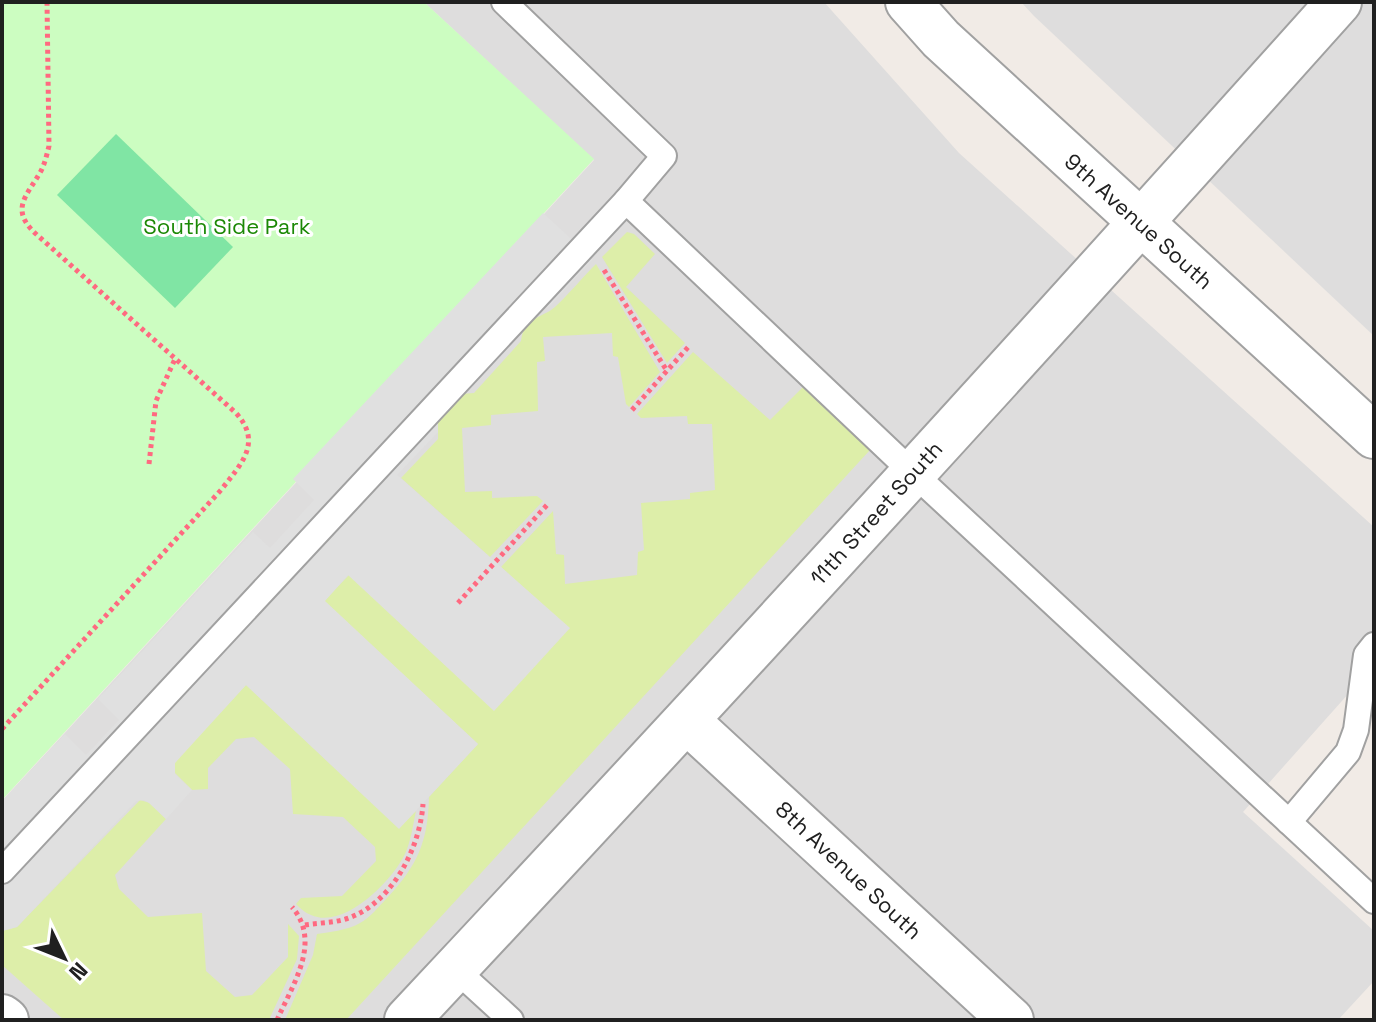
<svg xmlns="http://www.w3.org/2000/svg" width="1376" height="1022" font-family="'Space Grotesk',sans-serif">
  <style>
    .residential { fill: #dedddd }
    .grass { fill: #ddeea9 }
    .park { fill: #ccfdc1 }
    .pitch { fill: #80e5a4 }
    .parking { fill: #e0e0e0 }
    .lines { fill: none; stroke-linecap: round; stroke-linejoin: round }
    .service-casing { stroke: #a1a1a1; stroke-width: 28 }
    .minor-casing { stroke: #a1a1a1; stroke-width: 48 }
    .tertiary-casing { stroke: #a1a1a1; stroke-width: 48 }
    .path { stroke: #ff6980; stroke-width: 5; stroke-dasharray: 4 4; stroke-linecap: butt }
    .service { stroke: #fff; stroke-width: 24 }
    .minor { stroke: #fff; stroke-width: 44 }
    .tertiary { stroke: #fff; stroke-width: 44 }
    .labels { text-anchor: middle; dominant-baseline: central; stroke-width: 6; stroke-linejoin: round; paint-order: stroke }
    .street-label { font-size: 22px; fill: #202020; stroke: #fff }
    .park-label { font-size: 22px; fill: #1b8805; stroke: #fff }
  </style>
  <rect width="100%" height="100%" fill="#f1ebe6"/>
  <!-- residential -->
  <g class="residential">
    <polygon points="424,2 824,2 959,153 1374,527 1374,665 1243,812 1374,931 1374,981 1338,1020 2,1020 2,801 594,160"/>
    <polygon points="1021,2 1374,2 1374,336 1034,16"/>
  </g>
  <!-- grass -->
  <g class="grass">
    <polygon points="627,232 634,234 655,254 626,287 685,343 667,363 602,257"/>
    <path d="M 596,264 L 660,372 L 629,407 L 626,404 L 618,357 L 613,356 L 612,333 L 543,337 L 545,361 L 537,362 L 538,411 L 491,415 L 491,425 L 462,428 L 465,492 L 492,491 L 492,498 L 537,496 L 543,501 L 490,557 L 401,478 L 438,439 L 438,418 L 461,394 L 474,393 L 521,341 C 524,316 541,319 555,307 C 569,294 582,278 596,264 Z"/>
    <path d="M 693,352 L 770,420 L 803,387 L 870,450 L 346,1020 L 285,1020 L 313,955 L 317,934 C 330,932 348,930 360,923 C 370,918 379,906 387,898 C 418,865 428,841 429,797 L 478,744 L 324,601 L 349,575 L 570,629 L 501,567 L 553,511 L 556,554 L 564,555 L 565,584 L 637,575 L 638,552 L 644,550 L 641,503 L 690,499 L 690,493 L 715,490 L 712,424 L 688,424 L 687,416 L 641,418 L 637,414 Z"/>
    <path d="M 246,685 L 399,828 L 416,811 C 413,825 411,841 405,854 C 392,881 344,930 311,915 C 305,913 300,908 296,904 L 301,898 L 342,896 L 376,861 L 375,847 L 343,817 L 293,814 L 290,769 L 254,737 L 236,739 L 208,768 L 208,789 L 192,790 L 173,771 L 175,763 L 182,754 Z"/>
    <polygon points="140,800 150,803 166,819 115,875 119,889 148,917 202,913 206,971 235,997 252,995 288,957 288,924 299,936 297,959 269,1020 64,1020 2,965 2,931 17,927"/>
  </g>
  <!-- park -->
  <polygon class="park" points="2,2 424,2 594,159 2,800"/>
  <!-- pitch -->
  <polygon class="pitch" points="116,134 233,247 175,308 57,195"/>
  <!-- parking -->
  <polygon class="parking" points="543,213 593,259 549,307 539,310 520,330 518,337 470,389 463,391 438,418 438,432 397,475 570,628 494,711 348,575 325,601 478,744 399,829 246,685 175,763 175,774 192,790 166,819 149,803 144,800 136,801 17,927 2,931 2,801 65,734 86,755 119,720 98,699 253,532 270,548 314,500 293,479"/>
  <g class="lines">
    <!-- service casing -->
    <g class="service-casing">
      <g id="service">
        <polyline points="504,2 664,156 626,201"/>
        <polyline points="1289,822 1348,752 1356,730 1366,655 1374,645"/>
        <polyline points="2,871 626,201 913,473 1374,901"/>
        <polyline points="455,969 511,1020"/>
      </g>
    </g>
    <!-- minor casing -->
    <g class="minor-casing">
      <g id="minor">
        <polyline points="687,721 1011,1020"/>
        <polyline points="2,1017 6,1020"/>
        <path d="M 407,1020 C 722,684 1032,345 1339,2"/>
      </g>
    </g>
    <!-- tertiary casing -->
    <g class="tertiary-casing">
      <polyline id="tertiary" points="908,2 941,39 1374,436"/>
    </g>
    <!-- path -->
    <g class="path">
      <polyline points="604,270 667,371"/>
      <polyline points="632,410 690,345"/>
      <polyline points="149,464 156,401 175,359"/>
      <polyline points="458,603 547,505"/>
      <path d="M 2,729 L 221,490 C 241,464 263,443 236,413 L 36,234 C 9,209 27,196 41,171 C 45,163 47,154 49,146 L 47,2"/>
      <path d="M 305,925 C 317,923 330,923 342,920 C 390,908 420,849 423,804"/>
      <path d="M 277,1020 C 293,984 322,942 292,907"/>
    </g>
    <!-- service -->
    <use href="#service" class="service"/>
    <!-- minor -->
    <use href="#minor" class="minor"/>
    <!-- tertiary -->
    <use href="#tertiary" class="tertiary"/>
  </g>
  <g class="labels">
    <!-- street labels -->
    <g class="street-label">
      <text transform="translate(1139 221) rotate(42)">9th Avenue South</text>
      <text transform="translate(876 513) rotate(-48)">11th Street South</text>
      <text transform="translate(849 870) rotate(43)">8th Avenue South</text>
    </g>
    <!-- park labels -->
    <g class="park-label">
      <text x="227" y="226">South Side Park</text>
    </g>
  </g>
  <!-- border -->
  <rect width="1376" height="1022" fill="none" stroke="#202020" stroke-width="8"/>
  <!-- north arrow -->
  <g transform="translate(64 958) rotate(133)" stroke="#ffffff" stroke-width="6" paint-order="stroke">
  <path d="M0-6L14 30L0 20L-14 30Z" fill="#202020"/>
  <text y="-12" font-size="22" font-weight="bold" text-anchor="middle" fill="#202020">N</text>
  </g>
</svg>
